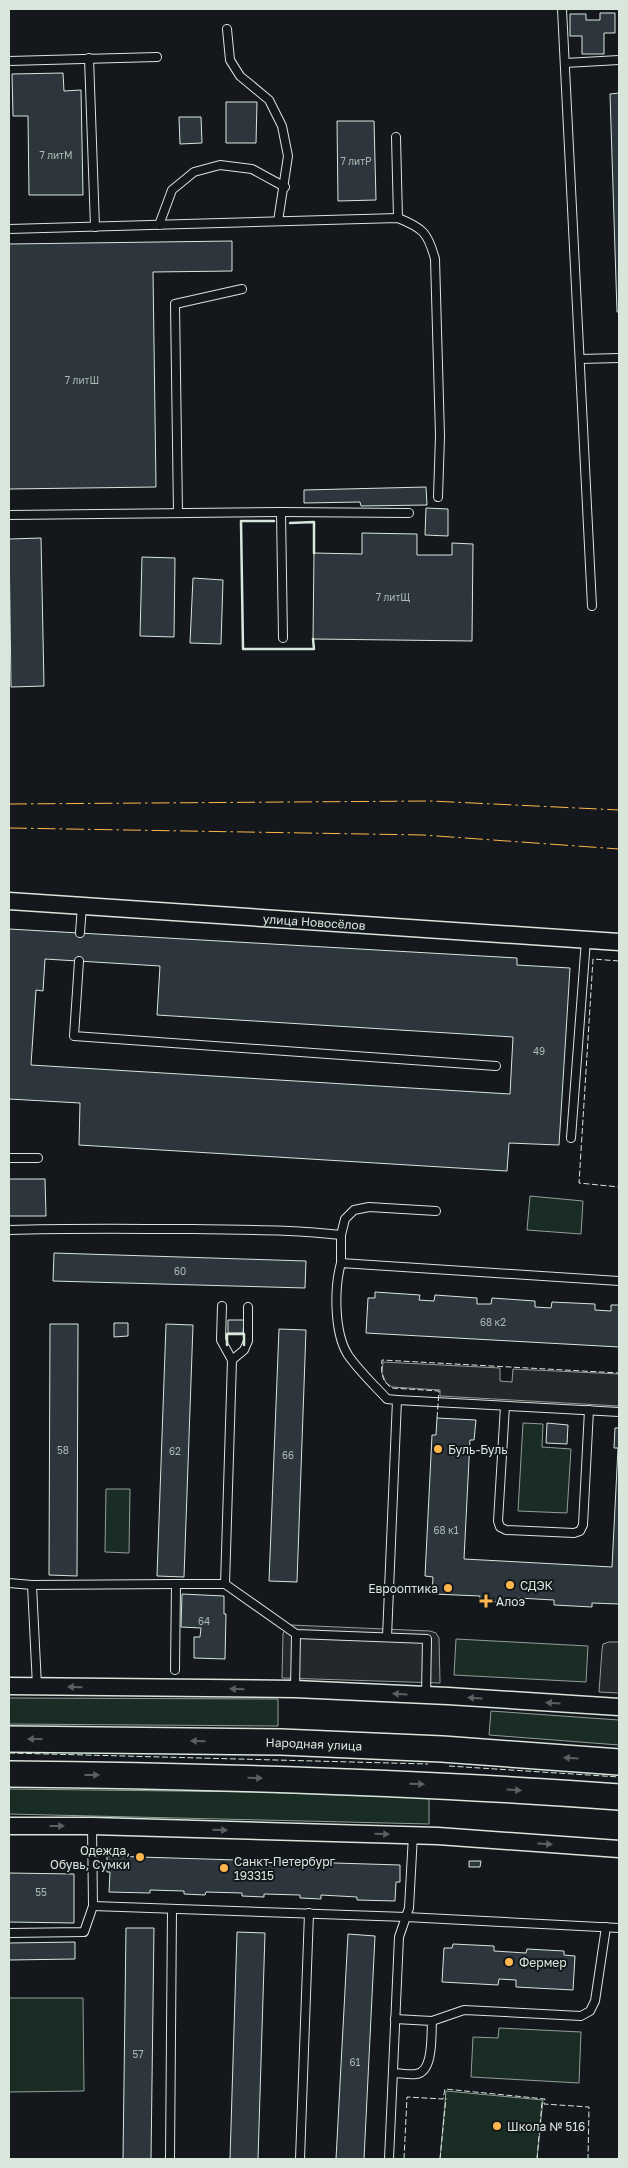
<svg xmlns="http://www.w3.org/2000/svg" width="628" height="2168" font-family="'Golos Text',sans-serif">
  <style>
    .green { fill: #1a2d24; stroke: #939e99 }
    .parking { fill: #24282b; stroke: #939e99 }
    .building { fill: #2c363c; stroke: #d8e6dc; fill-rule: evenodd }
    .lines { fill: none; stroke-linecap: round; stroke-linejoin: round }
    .service-casing { stroke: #d8e6dc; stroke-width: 10 }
    .minor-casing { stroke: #d8e6dc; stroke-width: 19 }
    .primary-casing { stroke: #d8e6dc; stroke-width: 28 }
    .service { stroke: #14181c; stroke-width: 8 }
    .minor { stroke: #14181c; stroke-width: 16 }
    .primary { stroke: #14181c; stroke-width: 25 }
    .fence { stroke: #d8e6dc; stroke-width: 1; stroke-dasharray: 6 2.5; stroke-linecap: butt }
    .wall { stroke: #d8e6dc; stroke-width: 2.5 }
    .power { stroke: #ffb74d; stroke-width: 1; stroke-dasharray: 18 4 2.5 4; stroke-linecap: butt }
    .oneway { fill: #59605f }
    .poi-dot { fill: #ffb74d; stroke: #14181c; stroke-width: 2 }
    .labels { text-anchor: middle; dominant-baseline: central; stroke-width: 4; stroke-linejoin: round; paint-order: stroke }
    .number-label { font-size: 10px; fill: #adbab4 }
    .street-label { font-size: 12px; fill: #d8e6dc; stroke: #14181c }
    .poi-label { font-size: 12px; fill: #d8e6dc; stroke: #14181c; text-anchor: start }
  </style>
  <rect width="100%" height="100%" fill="#14181c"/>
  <!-- green -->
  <g class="green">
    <polygon points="530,1196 583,1201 581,1234 527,1230"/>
    <polygon points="523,1423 543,1424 542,1447 571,1449 567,1513 518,1511"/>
    <polygon points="106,1489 130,1489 129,1553 105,1552"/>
    <polygon points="456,1639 588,1646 586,1682 454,1675"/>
    <polygon points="9,1698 278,1699 278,1726 9,1724"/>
    <polygon points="491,1711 619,1720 619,1745 489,1735"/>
    <polygon points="9,1789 259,1792 429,1798 429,1824 9,1814"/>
    <polygon points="9,1998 83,1998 84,2091 9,2092"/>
    <polygon points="499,2028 581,2032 579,2083 471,2077 473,2037 498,2038"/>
    <polygon points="446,2091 543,2100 537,2159 440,2159"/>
  </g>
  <!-- parking -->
  <g class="parking">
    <polygon points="383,1362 500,1368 500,1381 512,1382 513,1369 619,1374 619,1406 440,1396 440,1390 392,1387 386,1383 382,1373"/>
    <polygon points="291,1625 430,1631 436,1633 439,1638 440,1683 282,1678 283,1633"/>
    <polygon points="609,1642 619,1642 619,1693 599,1692 602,1650 603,1644"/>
  </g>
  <!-- building -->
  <g class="building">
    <polygon points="600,13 615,13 615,33 604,33 604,54 582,54 582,36 570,36 570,14 586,14 586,20 600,20"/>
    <polygon points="63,73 64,91 81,90 83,195 29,195 28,116 13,116 12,74"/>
    <polygon points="619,93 619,312 617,312 610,94"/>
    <polygon points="226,102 257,102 256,143 226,143"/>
    <polygon points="179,117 201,117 202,143 180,144"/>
    <polygon points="337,121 374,121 376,200 338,201"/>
    <polygon points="232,241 232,271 153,272 156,487 9,489 9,244"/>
    <polygon points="426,487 427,505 361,506 360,502 304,503 304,490"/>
    <polygon points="426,508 448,509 448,536 425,535"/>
    <polygon points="362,533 417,534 417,555 452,555 452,543 473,544 472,641 313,639 314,553 362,554"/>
    <polygon points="41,538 44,686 11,687 9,539"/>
    <polygon points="142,557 175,558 174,637 140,636"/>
    <polygon points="193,578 223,580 221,644 190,643"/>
    <path d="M 9,929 L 517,958 L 517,965 L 570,968 L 559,1145 L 509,1143 L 507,1171 L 79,1145 L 80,1103 L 9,1099 ZM 45,959 L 160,966 L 157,1015 L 513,1037 L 510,1094 L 31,1065 L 36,990 L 43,991 Z"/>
    <polygon points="9,1179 45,1179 46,1216 9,1216"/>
    <polygon points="54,1253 306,1261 305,1288 53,1281"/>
    <polygon points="375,1292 420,1295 419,1300 434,1301 435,1295 477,1298 477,1304 491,1304 492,1298 535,1301 535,1307 551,1308 552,1302 595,1304 595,1310 611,1311 611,1305 619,1305 619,1347 366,1333 368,1298 375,1298"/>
    <polygon points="228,1320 244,1320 243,1333 228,1333"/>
    <polygon points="114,1323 128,1323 128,1336 114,1337"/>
    <polygon points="50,1324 78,1324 77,1576 49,1575"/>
    <polygon points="166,1324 193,1325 184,1577 157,1576"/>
    <polygon points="279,1329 306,1330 297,1582 269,1581"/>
    <polygon points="437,1418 476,1420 474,1440 470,1440 464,1559 594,1566 612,1567 618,1448 614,1448 615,1428 619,1428 619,1604 592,1603 592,1607 554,1605 554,1600 518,1598 518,1603 479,1601 480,1596 432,1594 433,1577 425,1576 432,1435 436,1435"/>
    <polygon points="547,1423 568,1425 567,1444 546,1443"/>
    <polygon points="182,1594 224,1596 224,1614 226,1614 225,1659 194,1658 194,1637 200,1637 201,1628 181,1627"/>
    <polygon points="107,1856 400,1865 400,1882 396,1882 395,1901 357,1900 357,1897 321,1895 321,1899 300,1898 300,1895 264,1894 264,1897 242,1896 242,1893 206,1892 205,1895 184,1894 184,1891 150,1890 150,1893 109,1892 110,1872 107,1872"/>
    <polygon points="469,1861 481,1861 480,1867 469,1867"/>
    <polygon points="9,1873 74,1874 74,1923 9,1922"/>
    <polygon points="126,1928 154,1928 151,2159 123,2159"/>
    <polygon points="237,1932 265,1933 258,2159 230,2159"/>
    <polygon points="348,1934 375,1936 364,2159 336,2159"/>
    <polygon points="75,1942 75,1959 9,1960 9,1943"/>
    <polygon points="453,1944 494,1946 494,1951 526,1953 527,1949 564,1951 564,1955 575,1956 573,1990 516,1987 516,1980 499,1979 498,1985 442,1982 444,1948 452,1948"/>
  </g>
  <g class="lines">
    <!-- service casing -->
    <g class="service-casing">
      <g id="service">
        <polyline points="562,9 592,606"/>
        <polyline points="227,29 230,60 240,76 269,100 282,126 288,156 278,221"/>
        <polyline points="89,58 95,227"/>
        <polyline points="9,61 157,57"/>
        <polyline points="565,63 619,60"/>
        <polyline points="396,137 398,218"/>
        <polyline points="159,225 172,190 194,172 220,165 252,169 285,187"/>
        <path d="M 9,229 L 398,218 C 423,228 428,233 435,259 L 440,436 L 438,497"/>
        <polyline points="580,359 619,358"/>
        <polyline points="281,512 283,638"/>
        <polyline points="178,513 175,304 242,289"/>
        <polyline points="9,515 281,512 409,513"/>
        <polyline points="80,933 82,905"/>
        <polyline points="79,961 74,1036 496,1066"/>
        <polyline points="571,1138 586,940"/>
        <polyline points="9,1158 38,1158"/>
        <path d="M 9,1230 C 70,1228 131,1229 192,1229 C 242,1230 292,1229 341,1235"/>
        <polyline points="341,1263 341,1235 345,1219 354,1210 369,1207 436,1211"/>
        <polyline points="222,1306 221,1340 232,1360 225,1584 296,1634 427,1639 426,1696"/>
        <polyline points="232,1360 244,1350 248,1341 248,1307"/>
        <polyline points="397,1400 619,1412"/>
        <polyline points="505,1406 498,1521 500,1527 506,1530 574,1533 580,1531 583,1525 589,1410"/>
        <polyline points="9,1583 32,1585 37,1686"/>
        <polyline points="32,1585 176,1584"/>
        <path d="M 387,1637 L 397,1400 L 387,1399 C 374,1385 359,1371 348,1355 C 334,1333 334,1288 341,1263 L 619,1281"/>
        <polyline points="175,1670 176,1584 225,1584"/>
        <polyline points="295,1689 296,1634"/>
        <polyline points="93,1906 406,1917 619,1928"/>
        <polyline points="9,1933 84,1932 93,1906 92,1826"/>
        <polyline points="432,2021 464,2010 581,2016 590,2011 595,2001 606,1927"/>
        <path d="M 393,2073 C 400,2073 409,2075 416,2074 C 434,2072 431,2034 432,2021 L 395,2019"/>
        <polyline points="170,2159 172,1909"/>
        <polyline points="300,2159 309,1913"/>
        <polyline points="389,2159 399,1937 409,1908 413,1835"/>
      </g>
    </g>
    <!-- minor casing -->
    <g class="minor-casing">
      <g id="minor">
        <path id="s1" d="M 9,901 L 619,942"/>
        <polyline points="9,1686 295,1689 448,1696 619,1707"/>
        <polyline points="9,1826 92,1826 438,1836 619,1849"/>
      </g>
    </g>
    <!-- primary casing -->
    <g class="primary-casing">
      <g id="primary">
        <path id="s2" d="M 9,1739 L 281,1742 L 442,1749 L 619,1762"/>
        <path d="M 9,1774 C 213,1776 416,1782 619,1797"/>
      </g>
    </g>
    <!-- service -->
    <use href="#service" class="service"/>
    <!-- minor -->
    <use href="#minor" class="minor"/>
    <!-- primary -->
    <use href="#primary" class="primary"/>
    <!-- fence -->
    <g class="fence">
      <polyline points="619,961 593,959 579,1183 619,1187"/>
      <path d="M 437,1418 L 439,1391 L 392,1388 C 381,1381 381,1372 382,1360 L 619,1373"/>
      <polyline points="9,1753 428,1764"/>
      <polyline points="449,1766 619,1777"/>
      <polyline points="404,2159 407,2097 443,2099 445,2089 545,2099 544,2104 589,2107 588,2159"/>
      <polyline points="440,2159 446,2098"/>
      <polyline points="537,2159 542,2102"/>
    </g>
    <!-- wall -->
    <g class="wall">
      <polyline points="274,521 241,521 243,649 314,649 313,639"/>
      <polyline points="290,523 314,522 314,553"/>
      <polyline points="227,1345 227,1334 244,1334 244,1345"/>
    </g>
    <!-- power -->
    <g class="power">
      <polyline points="9,804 431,801 619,810"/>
      <polyline points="9,828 423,835 619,849"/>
    </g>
  </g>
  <!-- one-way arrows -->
  <defs><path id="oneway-solid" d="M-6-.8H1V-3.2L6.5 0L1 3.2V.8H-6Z" transform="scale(1.25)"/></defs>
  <g class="oneway">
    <use href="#oneway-solid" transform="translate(75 1687) rotate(-179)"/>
    <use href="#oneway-solid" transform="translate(237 1689) rotate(-179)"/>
    <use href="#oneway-solid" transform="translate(400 1694) rotate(-177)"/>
    <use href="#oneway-solid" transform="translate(475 1698) rotate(-176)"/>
    <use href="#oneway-solid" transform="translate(553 1703) rotate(-177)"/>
    <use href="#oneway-solid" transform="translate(35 1739) rotate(-180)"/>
    <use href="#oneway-solid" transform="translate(198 1741) rotate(-179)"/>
    <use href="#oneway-solid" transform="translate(571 1758) rotate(-176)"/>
    <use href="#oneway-solid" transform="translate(92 1775)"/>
    <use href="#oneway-solid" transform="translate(255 1778) rotate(2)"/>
    <use href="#oneway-solid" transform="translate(417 1784) rotate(2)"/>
    <use href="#oneway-solid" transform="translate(514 1790) rotate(4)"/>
    <use href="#oneway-solid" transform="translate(57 1826)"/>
    <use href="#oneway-solid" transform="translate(220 1830) rotate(2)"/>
    <use href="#oneway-solid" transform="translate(382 1834) rotate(2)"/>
    <use href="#oneway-solid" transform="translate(545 1844) rotate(4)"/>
  </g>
  <!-- markers -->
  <g class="poi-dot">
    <circle cx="438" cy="1449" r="5"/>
    <circle cx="510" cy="1585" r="5"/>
    <circle cx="448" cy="1588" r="5"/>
    <path d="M483.5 1593.5h5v5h5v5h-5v5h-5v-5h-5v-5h5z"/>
    <circle cx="140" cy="1857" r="5"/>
    <circle cx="224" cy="1868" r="5"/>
    <circle cx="509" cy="1962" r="5"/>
    <circle cx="497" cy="2126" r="5"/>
  </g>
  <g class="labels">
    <!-- number labels -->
    <g class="number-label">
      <text x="56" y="155">7 литМ</text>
      <text x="356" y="161">7 литР</text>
      <text x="82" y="380">7 литШ</text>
      <text x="393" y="597">7 литЩ</text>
      <text x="539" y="1051">49</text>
      <text x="180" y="1271">60</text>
      <text x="493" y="1322">68 к2</text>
      <text x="63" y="1450">58</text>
      <text x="175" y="1451">62</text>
      <text x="288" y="1455">66</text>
      <text x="446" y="1530">68 к1</text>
      <text x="204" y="1621">64</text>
      <text x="41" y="1892">55</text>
      <text x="138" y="2054">57</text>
      <text x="355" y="2062">61</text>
    </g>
    <!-- street labels -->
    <g class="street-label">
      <text stroke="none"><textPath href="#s1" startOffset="306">улица Новосёлов</textPath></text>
      <text stroke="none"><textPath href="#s2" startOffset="305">Народная улица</textPath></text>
    </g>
    <!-- poi labels -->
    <g class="poi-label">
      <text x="448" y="1449">Буль-Буль</text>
      <text x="520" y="1585">СДЭК</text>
      <text x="438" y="1588" text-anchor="end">Еврооптика</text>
      <text x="496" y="1601">Алоэ</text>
      <text x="130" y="1850" text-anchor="end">Одежда,<tspan x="130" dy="14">Обувь, Сумки</tspan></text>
      <text x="234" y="1861">Санкт-Петербург<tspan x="234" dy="14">193315</tspan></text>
      <text x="519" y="1962">Фермер</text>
      <text x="507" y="2126">Школа № 516</text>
    </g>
  </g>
  <!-- border -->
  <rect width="628" height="2168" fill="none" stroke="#d8e6dc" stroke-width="20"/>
</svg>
